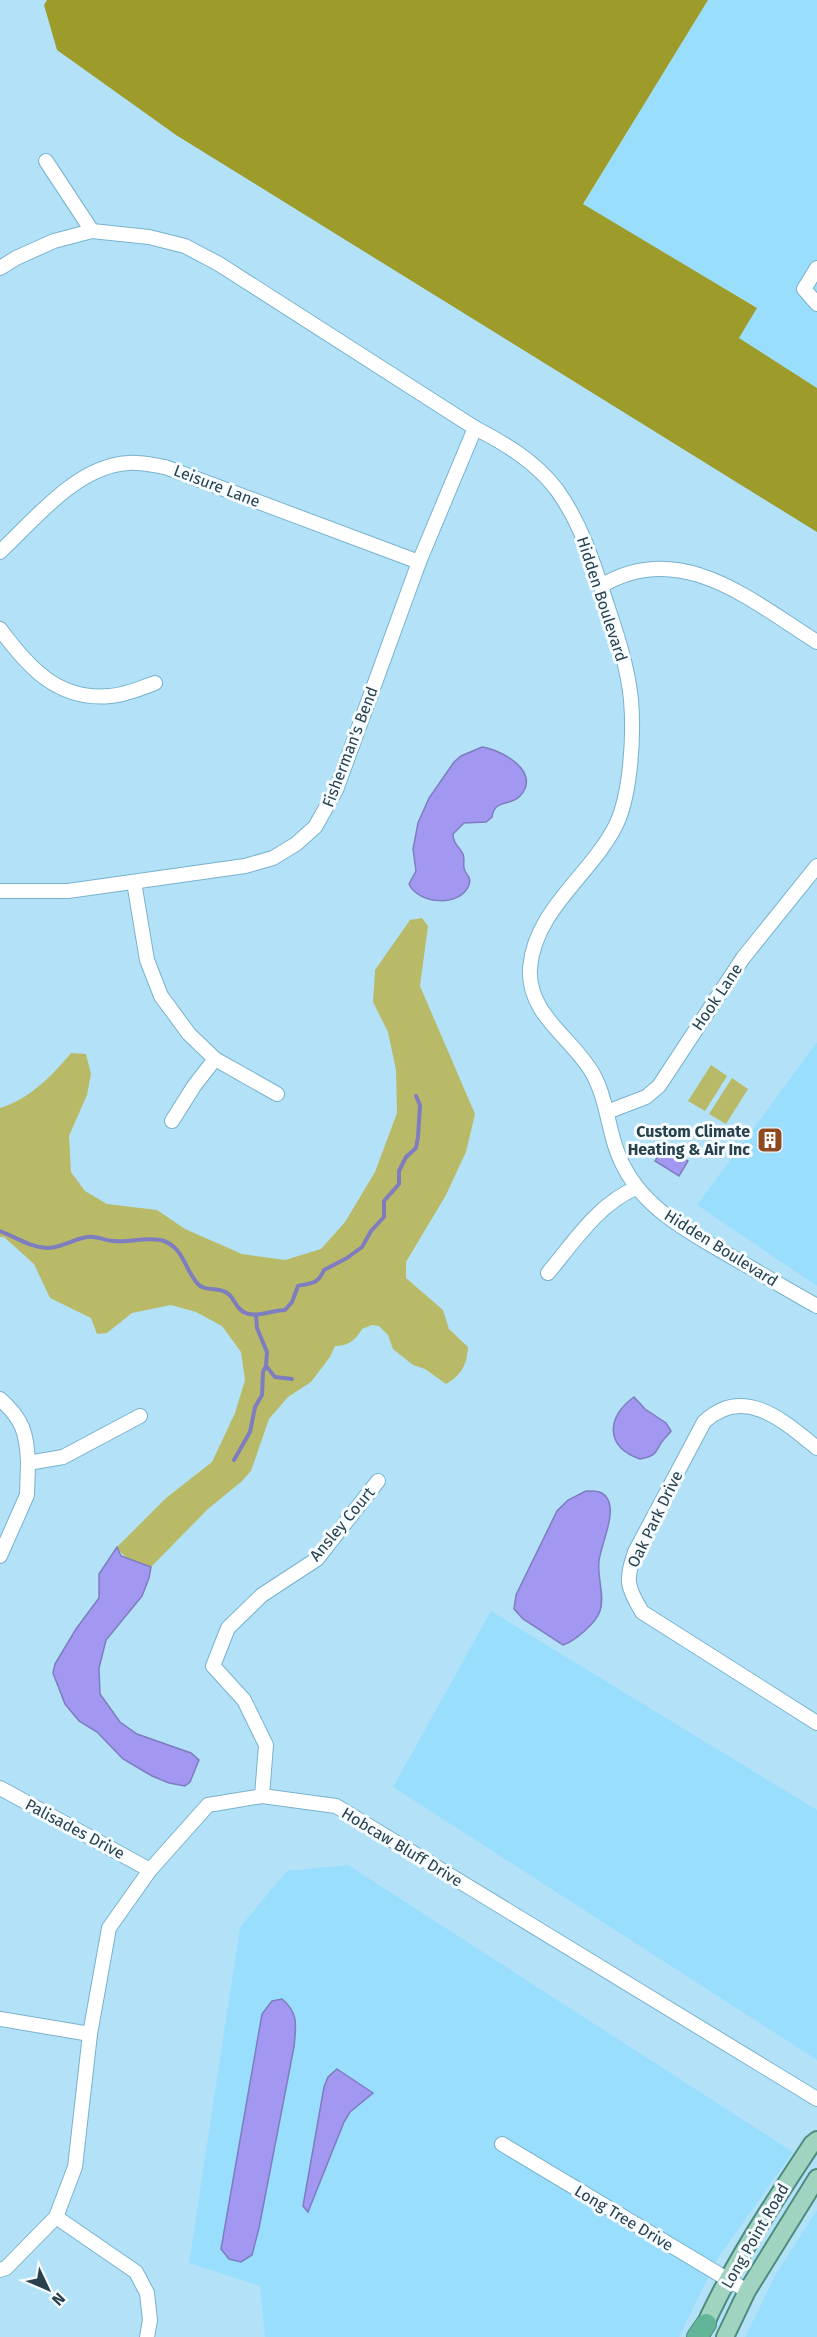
<svg xmlns="http://www.w3.org/2000/svg" width="817" height="2337" font-family="'Fira Sans',sans-serif">
  <style>
    .built { fill: #9adefe }
    .green { fill: #b9ba68 }
    .forest { fill: #9d9c2a }
    .water { fill: #a297f1; stroke: #7d7dc0; stroke-width: 1.5 }
    .lines { fill: none; stroke-linecap: round; stroke-linejoin: round }
    .stream { stroke: #7d7dc0; stroke-width: 4 }
    .minor-casing { stroke: #78b2cd; stroke-width: 16 }
    .major-casing { stroke: #4e8c7d; stroke-width: 20 }
    .highway-casing { stroke: #4e8c7d; stroke-width: 22 }
    .minor { stroke: #fff; stroke-width: 14 }
    .major { stroke: #a1d3c1; stroke-width: 16 }
    .highway { stroke: #63b598; stroke-width: 20 }
    .labels { text-anchor: middle; dominant-baseline: central; stroke-width: 6; stroke-linejoin: round; paint-order: stroke }
    .street-label { font-size: 16px; fill: #28414c; stroke: #f6fcff }
    .poi-label { font-size: 16px; font-weight: bold; fill: #28414c; stroke: #f6fcff; text-anchor: end }
  </style>
  <rect width="100%" height="100%" fill="#b3e2f8"/>
  <!-- built -->
  <g class="built">
    <polygon points="708,0 817,0 817,388 739,338 756,307 583,205"/>
    <polygon points="817,1042 817,1286 697,1205"/>
    <polygon points="491,1611 817,1810 817,2060 393,1787"/>
    <polygon points="348,1865 793,2152 718,2258 679,2337 265,2337 260,2286 189,2263 240,1927 287,1871"/>
    <polygon points="817,2210 817,2337 745,2337 776,2274"/>
  </g>
  <!-- green -->
  <g class="green">
    <path d="M 422,918 L 428,926 L 420,986 L 475,1114 L 466,1152 L 446,1195 L 406,1262 L 406,1278 L 443,1310 L 449,1329 L 468,1347 C 467,1364 462,1375 446,1384 L 425,1369 L 413,1365 L 393,1349 L 388,1335 L 379,1326 L 372,1325 L 362,1329 C 355,1341 348,1346 335,1346 L 330,1357 L 311,1382 L 288,1397 L 269,1419 L 251,1471 L 241,1482 L 208,1509 L 151,1567 C 137,1563 124,1560 117,1547 L 166,1498 L 212,1462 L 235,1413 L 245,1380 L 241,1352 L 222,1326 L 196,1312 L 171,1305 L 132,1313 L 107,1333 L 97,1334 L 91,1318 L 50,1298 L 34,1264 L 4,1237 L 0,1237 L 0,1108 C 28,1100 53,1075 71,1053 L 86,1054 L 91,1074 L 87,1095 L 69,1136 L 71,1172 L 85,1191 L 107,1204 L 157,1210 L 185,1229 L 242,1254 L 285,1260 L 321,1249 L 345,1222 L 375,1172 L 397,1113 L 396,1070 L 388,1032 L 373,1002 L 375,970 L 410,920 Z"/>
    <polygon points="711,1065 727,1076 705,1111 688,1101"/>
    <polygon points="732,1078 748,1089 726,1124 709,1114"/>
  </g>
  <!-- forest -->
  <polygon class="forest" points="47,0 708,0 583,204 757,308 739,338 817,388 817,532 176,135 57,50 44,5"/>
  <!-- water -->
  <g class="water">
    <path d="M 482,747 C 502,750 542,772 520,796 C 510,807 495,798 492,817 L 486,822 L 464,823 L 453,834 C 453,844 459,846 463,854 C 465,859 463,863 464,868 C 465,875 472,876 469,885 C 460,908 418,904 409,884 L 416,871 L 413,849 L 418,823 L 429,798 L 454,762 L 461,756 Z"/>
    <polygon points="662,1150 676,1158 679,1155 688,1161 679,1176 655,1161"/>
    <path d="M 634,1397 L 645,1409 L 666,1423 L 671,1431 C 669,1434 666,1437 664,1439 C 654,1451 660,1455 640,1459 C 605,1447 606,1417 634,1397 Z"/>
    <path d="M 586,1491 C 594,1491 602,1490 607,1498 C 617,1513 601,1544 599,1561 C 597,1577 605,1596 600,1611 C 596,1623 575,1641 563,1645 L 523,1619 L 514,1609 L 516,1595 L 557,1511 L 568,1500 Z"/>
    <polygon points="117,1547 121,1556 151,1567 149,1578 142,1596 106,1640 99,1668 100,1694 120,1722 137,1734 191,1753 199,1760 190,1782 185,1786 169,1783 152,1776 123,1759 97,1732 79,1721 65,1704 53,1673 55,1664 76,1629 99,1598 99,1574"/>
    <path d="M 282,1999 C 299,2013 296,2026 294,2047 L 259,2228 L 252,2255 L 241,2262 L 229,2259 L 221,2249 L 262,2014 L 272,2001 Z"/>
    <polygon points="337,2069 373,2093 350,2112 344,2122 308,2212 303,2206 324,2087 328,2077"/>
  </g>
  <g class="lines">
    <!-- stream -->
    <g class="stream">
      <path d="M 0,1231 C 16,1237 29,1247 47,1248 C 60,1248 74,1239 87,1237 C 96,1235 104,1241 114,1241 C 129,1243 149,1236 164,1241 C 183,1248 185,1269 197,1283 C 203,1291 215,1288 223,1291 C 232,1294 233,1301 238,1307 C 249,1322 270,1310 285,1310 L 292,1302 L 298,1286 C 312,1283 318,1284 324,1270 L 347,1258 L 362,1247 L 371,1231 L 384,1217 L 384,1201 L 399,1184 L 399,1171 L 406,1157 L 416,1148 L 418,1137 L 420,1105 L 416,1096"/>
      <polyline points="266,1366 275,1377 292,1379"/>
      <polyline points="234,1460 250,1432 255,1407 262,1395 263,1372 266,1366 267,1352 257,1328 256,1315"/>
    </g>
    <!-- minor casing -->
    <g class="minor-casing">
      <g id="minor">
        <polyline points="46,161 92,231"/>
        <path d="M 0,268 L 16,258 L 54,241 L 92,231 L 149,237 L 185,246 L 219,264 L 475,428 C 506,444 536,462 557,490 C 582,525 594,565 607,605 C 617,635 628,668 631,700 C 634,734 631,794 616,825 C 591,875 535,909 530,968 C 527,1015 573,1038 593,1074 C 609,1103 608,1138 624,1167 C 646,1210 691,1233 732,1257 C 760,1273 788,1290 817,1306"/>
        <polyline points="817,268 804,289 817,304"/>
        <path d="M 0,552 C 35,519 77,466 128,463 C 140,462 153,465 165,467 L 419,562"/>
        <path d="M 601,586 C 680,538 752,601 817,642"/>
        <path d="M 0,629 C 28,667 58,701 110,696 C 125,695 141,688 155,683"/>
        <polyline points="134,882 147,960 161,996 189,1034 215,1059 277,1094"/>
        <polyline points="0,891 68,891 245,866 273,858 296,844 315,827 336,790 419,562 475,428"/>
        <polyline points="607,1112 646,1097 659,1086 743,958 817,866"/>
        <polyline points="172,1121 194,1086 215,1059"/>
        <path d="M 548,1273 C 574,1242 598,1204 636,1188"/>
        <path d="M 0,1399 C 23,1419 27,1434 28,1463"/>
        <path d="M 817,1448 C 785,1422 744,1384 704,1422 L 635,1552 C 625,1580 627,1587 642,1612 L 817,1723"/>
        <polyline points="0,1556 27,1495 28,1463 63,1457 140,1416"/>
        <polyline points="0,1788 150,1870"/>
        <polyline points="262,1796 266,1745 244,1700 213,1666 228,1628 262,1595 317,1559 378,1481"/>
        <polyline points="0,2019 90,2034"/>
        <polyline points="502,2144 747,2291"/>
        <polyline points="56,2217 136,2272 147,2293 150,2320 147,2337"/>
        <polyline points="0,2270 6,2268 56,2217 75,2167 90,2034 109,1928 150,1870 208,1805 262,1796 336,1806 817,2099"/>
      </g>
    </g>
    <!-- major casing -->
    <g class="major-casing">
      <g id="major">
        <path d="M 701,2334 C 729,2269 773,2203 812,2144 L 817,2140"/>
        <polyline points="725,2337 747,2291 817,2178"/>
      </g>
    </g>
    <!-- highway casing -->
    <g class="highway-casing">
      <polyline id="highway" points="697,2337 706,2324"/>
    </g>
    <!-- minor -->
    <use href="#minor" class="minor"/>
    <!-- major -->
    <use href="#major" class="major"/>
    <!-- highway -->
    <use href="#highway" class="highway"/>
  </g>
  <!-- icons -->
  <defs>
    <g id="building-square" transform="scale(1.35)"><rect x="-9" y="-9" width="18" height="18" rx="4" fill="#8e4920" stroke="#f6fcff"/><path d="M-4-6H4V6H1V3H-1V6H-4ZM-2.5-4.3h1.7v1.8h-1.7ZM.8-4.3h1.7v1.8H.8ZM-2.5-1h1.7V.8h-1.7ZM.8-1h1.7V.8H.8Z" fill="#fff"/></g>
  </defs>
  <g fill-rule="evenodd">
    <use href="#building-square" x="770" y="1140"/>
  </g>
  <g class="labels">
    <!-- street labels -->
    <g class="street-label">
      <text transform="translate(217 486) rotate(21)">Leisure Lane</text>
      <text transform="translate(602 599) rotate(72)">Hidden Boulevard</text>
      <text transform="translate(350 747) rotate(-69)">Fisherman's Bend</text>
      <text transform="translate(717 997) rotate(-56)">Hook Lane</text>
      <text transform="translate(721 1248) rotate(32)">Hidden Boulevard</text>
      <text transform="translate(655 1519) rotate(-64)">Oak Park Drive</text>
      <text transform="translate(342 1524) rotate(-50)">Ansley Court</text>
      <text transform="translate(75 1829) rotate(28)">Palisades Drive</text>
      <text transform="translate(402 1847) rotate(31)">Hobcaw Bluff Drive</text>
      <text transform="translate(624 2218) rotate(31)">Long Tree Drive</text>
      <text transform="translate(755 2236) rotate(-60)">Long Point Road</text>
    </g>
    <!-- poi labels -->
    <g class="poi-label">
      <text x="750" y="1131">Custom Climate<tspan x="750" dy="18">Heating &amp; Air Inc</tspan></text>
    </g>
  </g>
  <!-- north arrow -->
  <g transform="translate(48 2289) rotate(134)" stroke="#f6fcff" stroke-width="4.5" paint-order="stroke">
  <path d="M0-4.5L10 22L0 15L-10 22Z" fill="#28414c"/>
  <text y="-9" font-size="16" font-weight="bold" text-anchor="middle" fill="#28414c">N</text>
  </g>
</svg>
